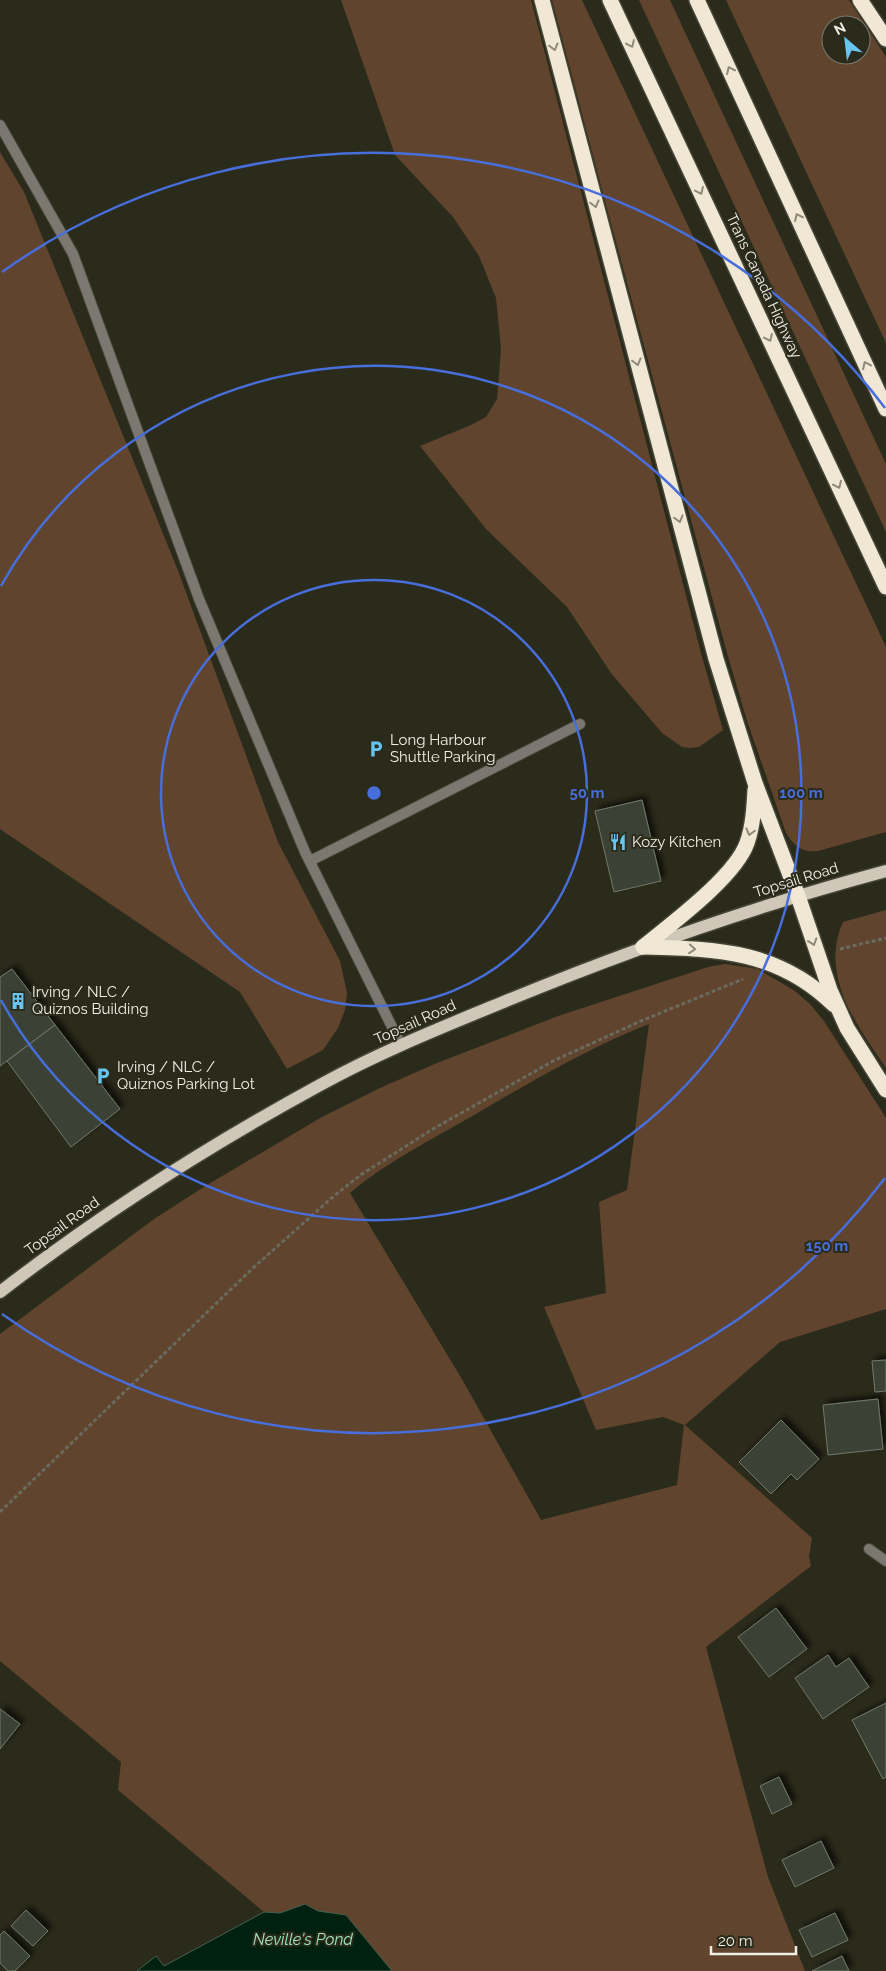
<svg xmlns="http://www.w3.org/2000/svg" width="886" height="1971" font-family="Raleway,sans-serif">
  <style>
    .green { fill: #60442d; fill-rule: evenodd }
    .water { fill: #002110; stroke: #485f50 }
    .building { fill: #3a4335; stroke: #70796a; filter: url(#shadow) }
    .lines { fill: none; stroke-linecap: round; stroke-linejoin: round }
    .service-casing { stroke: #464637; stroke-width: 12 }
    .minor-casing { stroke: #464637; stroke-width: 12 }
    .primary-casing { stroke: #464637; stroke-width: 15 }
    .motorway-casing { stroke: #464637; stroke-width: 18 }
    .path { stroke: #6b6b5d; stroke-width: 3; stroke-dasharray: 4 2.5; stroke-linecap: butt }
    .service { stroke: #7c7871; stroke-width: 10 }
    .minor { stroke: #7c7871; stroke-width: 10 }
    .primary { stroke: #cfc7b8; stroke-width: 12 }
    .motorway { stroke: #f0e7d5; stroke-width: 15 }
    .oneway { stroke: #8e8978 }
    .ring { fill: none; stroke: #476edb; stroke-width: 2.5 }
    .labels { text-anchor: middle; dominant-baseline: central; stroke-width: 4; stroke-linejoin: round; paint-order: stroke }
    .street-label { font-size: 15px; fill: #efefe5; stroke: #2b2b1b }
    .poi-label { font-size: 15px; fill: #efefe5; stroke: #2b2b1b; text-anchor: start }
    .water-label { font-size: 16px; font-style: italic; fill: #9be5b9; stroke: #2b2b1b }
    .centre { fill: #476edb; stroke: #2b2b1b; stroke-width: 2.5 }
    .ring-label { font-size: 15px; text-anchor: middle; font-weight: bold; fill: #476edb; stroke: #2b2b1b; stroke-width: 4; stroke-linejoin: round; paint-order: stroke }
  </style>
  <defs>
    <filter id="shadow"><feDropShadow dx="4.5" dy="-4.5" stdDeviation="2.5" flood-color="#0009"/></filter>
  </defs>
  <rect width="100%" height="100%" fill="#2b2b1b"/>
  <!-- green -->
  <g class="green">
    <polygon points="341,0 531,0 701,653 723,730 699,747 690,748 682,747 662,733 611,673 567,607 486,529 420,446 471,425 486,417 497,399 501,349 496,298 479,256 453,217 395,155"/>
    <path d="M 552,0 L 582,0 L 886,647 L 886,832 L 818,851 C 802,853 794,846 786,833 L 747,721 L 727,653 L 609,216 Z"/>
    <polygon points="639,0 670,0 886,464 886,532"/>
    <path d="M 726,0 L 849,0 L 886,57 L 886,343 ZM 831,25 L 861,25 L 861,55 L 831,55 Z"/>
    <polygon points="0,152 24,192 177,568 278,842 340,961 347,993 345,1010 338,1028 323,1050 287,1069 240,992 0,829"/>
    <path d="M 886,910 L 886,1068 C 857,1025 819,976 843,922 Z"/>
    <path d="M 725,964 L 758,969 L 795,991 L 810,1004 L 824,1021 L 886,1118 L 886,1309 L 780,1342 L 685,1425 L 812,1538 L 809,1557 L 811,1566 L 706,1647 L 768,1877 L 805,1971 L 392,1971 L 346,1915 L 318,1911 L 305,1905 L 280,1913 L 264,1912 L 118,1790 L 121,1762 L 0,1661 L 0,1334 L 154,1219 L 207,1185 L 322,1117 L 380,1088 L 437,1063 L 558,1016 L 708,967 ZM 649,1024 L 627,1190 L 599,1202 L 606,1293 L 544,1307 L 596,1430 L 663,1417 L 684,1425 L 677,1485 L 541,1520 L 463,1381 L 350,1193 C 385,1163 429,1141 469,1118 C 527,1084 586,1049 649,1024 Z"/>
  </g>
  <!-- water -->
  <polygon class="water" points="305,1904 318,1911 346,1915 392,1971 137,1971 156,1956 164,1966 264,1912 280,1913"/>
  <!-- building -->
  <g class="building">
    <polygon points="642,800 661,881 614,892 595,811"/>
    <polygon points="12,969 55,1025 0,1066 0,977"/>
    <polygon points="55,1025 120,1109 71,1147 7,1061"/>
    <polygon points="886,1360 886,1391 875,1392 872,1361"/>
    <polygon points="878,1399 883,1449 828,1455 823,1405"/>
    <polygon points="781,1420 819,1459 797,1480 791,1474 771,1494 739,1462"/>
    <polygon points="776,1608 807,1649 769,1677 738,1637"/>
    <polygon points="828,1655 836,1667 849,1658 869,1687 823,1719 795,1678"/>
    <polygon points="886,1703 886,1777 883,1779 852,1720"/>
    <polygon points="0,1709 20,1724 0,1749"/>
    <polygon points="779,1777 792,1804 772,1814 760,1786"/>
    <polygon points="821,1841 834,1868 795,1887 782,1860"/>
    <polygon points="26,1910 48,1931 33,1946 11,1926"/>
    <polygon points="835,1913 848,1940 812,1957 799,1930"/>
    <polygon points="4,1931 30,1956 15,1971 8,1971 0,1963 0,1935"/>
    <polygon points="842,1956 849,1971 812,1971"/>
  </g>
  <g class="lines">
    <!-- service casing -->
    <g class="service-casing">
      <g id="service">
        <polyline points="0,125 73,254 199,599 305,852 401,1045"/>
        <polyline points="310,861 580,724"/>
      </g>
    </g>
    <!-- minor casing -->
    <g class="minor-casing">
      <polyline id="minor" points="869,1549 886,1561"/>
    </g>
    <!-- primary casing -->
    <g class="primary-casing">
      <path id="primary" d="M 0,1292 C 101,1214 208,1146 320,1085 C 378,1053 440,1028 501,1003 C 627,951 755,906 886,871"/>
    </g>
    <!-- motorway casing -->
    <g class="motorway-casing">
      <g id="motorway">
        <polyline points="542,0 716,659 755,783 798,896 830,990 847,1028 886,1090"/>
        <polyline points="610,0 886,587"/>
        <polyline points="697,0 886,409"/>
        <polyline points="860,0 886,39"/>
        <path d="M 643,947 C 717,949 778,950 834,1005"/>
        <path d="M 643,947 C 671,924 735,877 747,843 C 753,826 754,808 755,790"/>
      </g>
    </g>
    <!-- path -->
    <g class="path">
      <polyline points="840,949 886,938"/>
      <polyline points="0,1512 253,1268 335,1195 362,1174 433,1129 553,1061 641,1021 743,979"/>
    </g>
    <!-- service -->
    <use href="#service" class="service"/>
    <!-- minor -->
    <use href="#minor" class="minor"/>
    <!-- primary -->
    <use href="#primary" class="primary"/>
    <!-- motorway -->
    <use href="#motorway" class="motorway"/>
  </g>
  <!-- one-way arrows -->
  <defs><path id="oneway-chevron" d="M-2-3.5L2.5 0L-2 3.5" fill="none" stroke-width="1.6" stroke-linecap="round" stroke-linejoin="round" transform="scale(1.25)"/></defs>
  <g class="oneway">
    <use href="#oneway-chevron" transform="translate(631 44) rotate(65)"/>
    <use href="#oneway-chevron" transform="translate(554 47) rotate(75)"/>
    <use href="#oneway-chevron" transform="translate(730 70) rotate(-115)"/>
    <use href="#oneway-chevron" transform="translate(700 191) rotate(65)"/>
    <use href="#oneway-chevron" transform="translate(595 204) rotate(75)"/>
    <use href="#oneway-chevron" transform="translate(798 217) rotate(-115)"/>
    <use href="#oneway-chevron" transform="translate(769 338) rotate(65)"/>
    <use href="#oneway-chevron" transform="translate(637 362) rotate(75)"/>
    <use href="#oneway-chevron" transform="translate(866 365) rotate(-115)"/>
    <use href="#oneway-chevron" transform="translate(838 485) rotate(65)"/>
    <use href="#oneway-chevron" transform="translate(679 519) rotate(75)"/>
    <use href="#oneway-chevron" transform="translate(750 832) rotate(105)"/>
    <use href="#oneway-chevron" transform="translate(813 942) rotate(71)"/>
    <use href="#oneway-chevron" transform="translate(692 949) rotate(5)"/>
  </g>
  <!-- distance rings -->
  <g class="ring">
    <circle cx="374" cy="793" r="213"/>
    <path d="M1 586A427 427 0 1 1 1 1000"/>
    <path d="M885 1178A640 640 0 0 1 2 1314M2 272A640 640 0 0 1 885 408"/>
  </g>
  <!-- icons -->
  <defs>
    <g id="parking-bare" transform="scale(1.35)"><path d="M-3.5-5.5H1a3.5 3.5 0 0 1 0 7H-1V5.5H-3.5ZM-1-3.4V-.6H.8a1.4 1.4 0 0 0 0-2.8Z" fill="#68c4f0" stroke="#2b2b1b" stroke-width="2.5" paint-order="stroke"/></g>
    <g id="restaurant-bare" transform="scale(1.35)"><path d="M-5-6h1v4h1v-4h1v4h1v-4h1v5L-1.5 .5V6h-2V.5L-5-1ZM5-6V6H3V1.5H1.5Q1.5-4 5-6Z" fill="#68c4f0" stroke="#2b2b1b" stroke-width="2.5" paint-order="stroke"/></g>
    <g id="building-bare" transform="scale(1.35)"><path d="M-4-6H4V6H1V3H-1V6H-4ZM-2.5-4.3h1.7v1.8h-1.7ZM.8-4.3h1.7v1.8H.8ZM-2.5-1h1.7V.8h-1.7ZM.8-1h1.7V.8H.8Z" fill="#68c4f0" stroke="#2b2b1b" stroke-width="2.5" paint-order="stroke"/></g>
  </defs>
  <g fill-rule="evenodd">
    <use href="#parking-bare" x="376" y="749"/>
    <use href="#restaurant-bare" x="618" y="842"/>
    <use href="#building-bare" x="18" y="1001"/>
    <use href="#parking-bare" x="103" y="1076"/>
  </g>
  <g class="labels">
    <!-- street labels -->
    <g class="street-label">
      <text transform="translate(764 286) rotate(65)">Trans Canada Highway</text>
      <text transform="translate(796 880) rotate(-17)">Topsail Road</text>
      <text transform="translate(415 1022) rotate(-24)">Topsail Road</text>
      <text transform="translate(62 1226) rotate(-36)">Topsail Road</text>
    </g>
    <!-- poi labels -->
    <g class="poi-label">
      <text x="390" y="740">Long Harbour<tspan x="390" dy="17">Shuttle Parking</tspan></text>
      <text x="632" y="842">Kozy Kitchen</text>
      <text x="32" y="992">Irving / NLC /<tspan x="32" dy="17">Quiznos Building</tspan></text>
      <text x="117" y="1067">Irving / NLC /<tspan x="117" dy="17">Quiznos Parking Lot</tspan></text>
    </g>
    <!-- water labels -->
    <g class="water-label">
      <text x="303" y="1939">Neville's Pond</text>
    </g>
  </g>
  <circle cx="374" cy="793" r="8" class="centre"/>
  <g class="ring-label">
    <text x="587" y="798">50 m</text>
    <text x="801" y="798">100 m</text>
    <text x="827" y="1251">150 m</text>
  </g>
  <!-- north arrow -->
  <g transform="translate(846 40) rotate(332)"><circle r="24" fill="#2b2b1b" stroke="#79796c"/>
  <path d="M0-4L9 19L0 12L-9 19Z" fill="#68c4f0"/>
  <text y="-8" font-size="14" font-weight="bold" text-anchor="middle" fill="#efefe5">N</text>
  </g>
  <!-- scale -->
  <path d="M711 1946v8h85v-8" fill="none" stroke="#efefe5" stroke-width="2.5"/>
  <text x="718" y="1946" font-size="15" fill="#efefe5" stroke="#2b2b1b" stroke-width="4" paint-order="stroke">20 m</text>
</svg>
